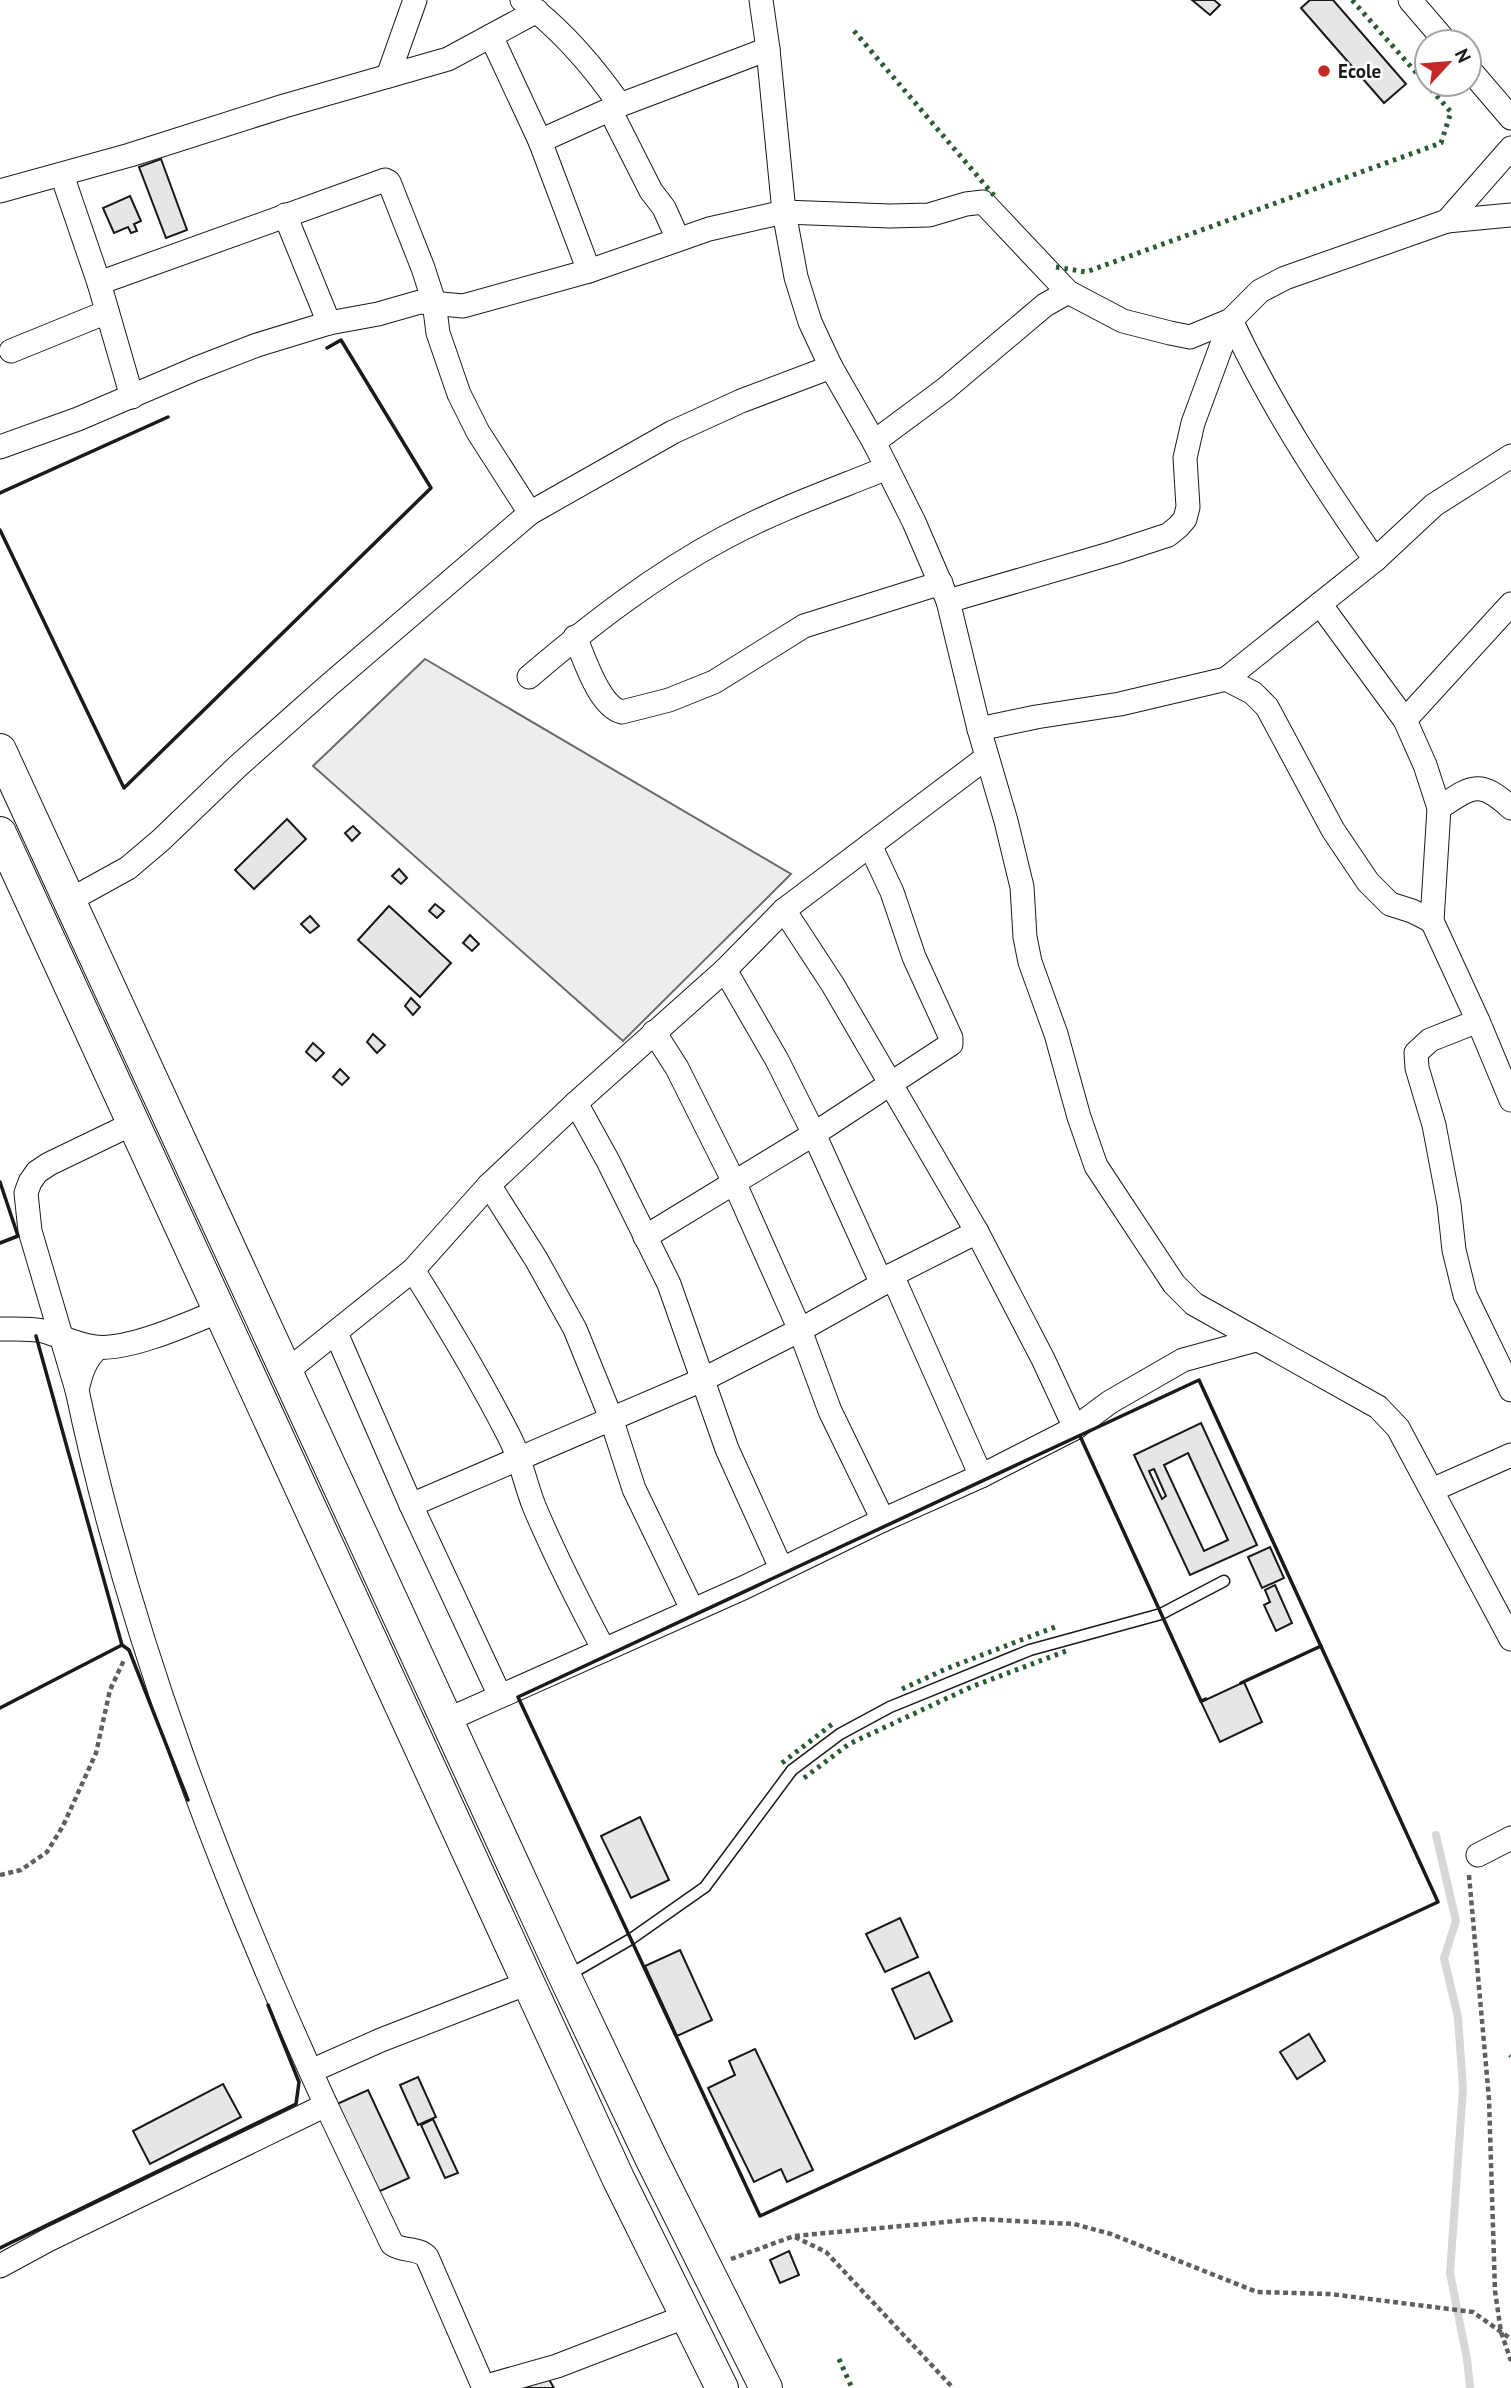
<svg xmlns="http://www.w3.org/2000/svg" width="1511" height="2388" font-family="'PT Sans',sans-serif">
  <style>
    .built { fill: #ededed; stroke: #6a6a6a; stroke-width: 2 }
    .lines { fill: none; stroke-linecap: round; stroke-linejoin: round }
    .stream { stroke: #d7d7d7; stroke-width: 8 }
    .building { fill: #e6e6e6; stroke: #1a1a1a; stroke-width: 2; fill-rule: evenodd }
    .lane-casing { stroke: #1a1a1a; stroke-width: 13 }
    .street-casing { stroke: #1a1a1a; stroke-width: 25 }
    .secondary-casing { stroke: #1a1a1a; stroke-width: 34 }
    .path { stroke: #5f5f5f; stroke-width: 4.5; stroke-dasharray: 5 3.5; stroke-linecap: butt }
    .lane { stroke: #fff; stroke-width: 10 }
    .street { stroke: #fff; stroke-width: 23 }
    .secondary { stroke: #fff; stroke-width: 32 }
    .hedge { stroke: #2b5a34; stroke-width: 5; stroke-dasharray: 3.5 5; stroke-linecap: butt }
    .wall { stroke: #1a1a1a; stroke-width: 3.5 }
    .poi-dot { fill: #c62828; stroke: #fff; stroke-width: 2.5 }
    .labels { text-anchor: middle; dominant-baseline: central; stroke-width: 5; stroke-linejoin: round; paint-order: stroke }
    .poi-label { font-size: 19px; font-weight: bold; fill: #1a1a1a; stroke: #fff; text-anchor: start }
  </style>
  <rect width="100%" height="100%" fill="#fff"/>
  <!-- built -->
  <polygon class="built" points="425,659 791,874 623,1041 313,766"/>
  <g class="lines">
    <!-- stream -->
    <polyline class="stream" points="1436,1835 1456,1921 1444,1958 1458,2017 1463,2089 1450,2273 1467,2359 1470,2388"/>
  </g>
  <!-- building -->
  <g class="building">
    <polygon points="1192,0 1214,0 1220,5 1210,15"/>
    <polygon points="1310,0 1333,0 1406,84 1384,103 1301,8"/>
    <polygon points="161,159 187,230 166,238 139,167"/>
    <polygon points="130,196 141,221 134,224 137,231 131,233 128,227 114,233 103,208"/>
    <polygon points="287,819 306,839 254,889 235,870"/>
    <polygon points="353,826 360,833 352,841 345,833"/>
    <polygon points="399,869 407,878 401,884 392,876"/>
    <polygon points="435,904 444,911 437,918 429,911"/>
    <polygon points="389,906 451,963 420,997 358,940"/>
    <polygon points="310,916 319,926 310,933 301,924"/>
    <polygon points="470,935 479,944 472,951 463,943"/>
    <polygon points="411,998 420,1007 413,1015 405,1006"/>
    <polygon points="373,1034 385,1045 377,1053 367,1042"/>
    <polygon points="313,1043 324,1053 316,1061 306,1052"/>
    <polygon points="340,1069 349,1078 342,1085 333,1077"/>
    <path d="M 1201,1423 L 1257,1545 L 1190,1575 L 1134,1455 ZM 1188,1453 L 1228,1540 L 1204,1551 L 1164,1465 ZM 1154,1469 L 1166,1496 L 1162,1499 L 1149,1471 Z"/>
    <polygon points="1270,1547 1284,1578 1262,1588 1248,1557"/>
    <polygon points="1275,1585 1292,1623 1276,1631 1264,1605 1270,1602 1265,1590"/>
    <polygon points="1244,1682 1262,1722 1220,1742 1201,1702"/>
    <polygon points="640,1817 669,1880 631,1898 601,1836"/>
    <polygon points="900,1918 918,1957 885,1972 866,1934"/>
    <polygon points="680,1950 712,2020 677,2036 645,1966"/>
    <polygon points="929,1972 952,2021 915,2039 892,1989"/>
    <polygon points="1309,2034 1325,2061 1297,2079 1280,2052"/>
    <polygon points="755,2049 813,2170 787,2182 781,2169 754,2182 708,2088 735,2075 729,2061"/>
    <polygon points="418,2077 436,2117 418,2125 400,2085"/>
    <polygon points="223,2084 241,2117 150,2164 133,2131"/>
    <polygon points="368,2090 409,2178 378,2192 337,2104"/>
    <polygon points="433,2119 458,2173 445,2178 421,2125"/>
    <polygon points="789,2251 799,2275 780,2283 770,2260"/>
    <polygon points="547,2376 554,2388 526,2388"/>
  </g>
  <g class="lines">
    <!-- lane casing -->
    <g class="lane-casing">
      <polyline id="lane" points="567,1976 631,1939 705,1887 792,1770 840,1734 890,1707 1030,1650 1161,1614 1224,1581"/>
    </g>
    <!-- street casing -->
    <g class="street-casing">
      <g id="street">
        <path d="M 522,0 C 560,28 593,66 620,105"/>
        <polyline points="761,0 768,49 784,212 796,277 810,322 831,367 874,442 914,522 948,601 979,729 1006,821 1022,887 1025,937 1030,962 1056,1034 1079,1117 1096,1166 1174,1284 1194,1304 1378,1407 1398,1428 1511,1639"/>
        <polyline points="1410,0 1446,42"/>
        <polyline points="491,36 540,141 589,271"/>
        <polyline points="1469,69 1511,118"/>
        <polyline points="388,76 415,0"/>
        <polyline points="610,110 651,191 664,208 678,239"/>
        <polyline points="540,141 620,105 768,49"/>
        <polyline points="62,175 99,283 385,180 389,182 423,268 434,302 438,333 459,394 478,432 530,513"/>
        <polyline points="0,191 130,155 284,106 448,59 537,11"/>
        <polyline points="285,215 329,323"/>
        <polyline points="1447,221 1511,215"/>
        <polyline points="99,283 132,397"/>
        <polyline points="11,351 107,312"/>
        <path d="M 874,442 L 944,390 L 1045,305 L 1068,292 L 1123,321 L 1170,333 L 1190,337 L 1231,320 C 1271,406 1321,482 1375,560"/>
        <polyline points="0,447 78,419 195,369 257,345 329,323 378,314 420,302 463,306 589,271 709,229 784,212 890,216 929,215 966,204 983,202 1068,292"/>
        <polyline points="948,601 1113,553 1168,535 1178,527 1185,519 1188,507 1185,458 1193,423 1231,320 1260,291 1285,278 1447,221 1511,148"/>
        <polyline points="1320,604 1405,720 1425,765 1439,808 1432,921 1478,1021 1511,1100"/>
        <path d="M 575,637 C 584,657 599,707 622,712 L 669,700 L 714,682 L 804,626 L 941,583"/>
        <path d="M 529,677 C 590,625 653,576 724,538 C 776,510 833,490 887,468"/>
        <polyline points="1226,679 1253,693 1267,707 1333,830 1368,882 1390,904 1412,911 1432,921"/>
        <polyline points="1405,720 1511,604"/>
        <polyline points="979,729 1036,717 1120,704 1226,679 1375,560 1434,505 1511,456"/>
        <path d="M 1439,808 C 1471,787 1479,778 1511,808"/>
        <polyline points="70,900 128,868 161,840 238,766 328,686 530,513 673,432 741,401 831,367"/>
        <polyline points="784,910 833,985 977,1232 1043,1359 1075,1428"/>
        <polyline points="725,970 777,1060 814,1134 882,1284"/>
        <polyline points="1478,1021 1430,1040 1416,1053 1417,1068 1434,1125 1449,1204 1454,1250 1465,1295 1511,1390"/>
        <polyline points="654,1032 677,1068 734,1182 800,1330 830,1411 883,1520"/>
        <polyline points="576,1103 608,1161 669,1284 727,1449 781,1568"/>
        <polyline points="489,1185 536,1259 575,1329 611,1418 634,1489 692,1609"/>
        <polyline points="645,1237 814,1134 951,1044 951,1038 914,957 892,892 870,845"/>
        <path d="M 413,1270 C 447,1324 480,1379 509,1436 C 521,1459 525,1483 534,1506 C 555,1556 579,1603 604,1650"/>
        <polyline points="892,1275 981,1476"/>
        <path d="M 0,1329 C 14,1329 29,1328 43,1331 C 61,1336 76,1345 95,1347 C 128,1351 188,1324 219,1311"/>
        <polyline points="336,1333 411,1505 500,1696"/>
        <polyline points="287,1371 413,1270 489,1185 576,1103 725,970 784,910 987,757"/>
        <polyline points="77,1390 30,1231 26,1193 30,1182 37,1172 49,1164 134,1123"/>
        <polyline points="1432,1490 1511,1455"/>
        <polyline points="411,1505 702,1380 800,1330 882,1284 892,1275 977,1232"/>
        <polyline points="447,1720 743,1588 883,1520 981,1476 1075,1428 1110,1402 1183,1360 1256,1340"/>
        <polyline points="1478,1855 1511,1838"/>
        <polyline points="311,2071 381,2040 528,1983"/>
        <path d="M 326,2105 L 392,2244 C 403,2252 418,2247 427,2257 L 484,2388"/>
        <path d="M 0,2266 L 48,2240 L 326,2105 C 221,1876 129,1637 77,1390 C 81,1373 85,1359 98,1348"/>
        <polyline points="483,2387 557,2366 687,2316"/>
      </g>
    </g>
    <!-- secondary casing -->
    <g class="secondary-casing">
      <g id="secondary">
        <polyline points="0,750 565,1977 651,2158 766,2388"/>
        <polyline points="0,833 618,2178 722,2388"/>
      </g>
    </g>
    <!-- path -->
    <g class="path">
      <polyline points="0,1875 21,1870 47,1852 63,1826 96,1753 110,1690 124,1660"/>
      <polyline points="1469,1875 1489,2099 1495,2291 1501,2332 1511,2361"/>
      <polyline points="795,2237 826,2252 953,2388"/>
      <polyline points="731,2259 794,2236 978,2219 1074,2224 1111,2234 1257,2292 1330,2294 1473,2312 1511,2339"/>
    </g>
    <!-- lane -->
    <use href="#lane" class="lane"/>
    <!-- street -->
    <use href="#street" class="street"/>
    <!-- secondary -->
    <use href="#secondary" class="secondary"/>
    <!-- hedge -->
    <g class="hedge">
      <polyline points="854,31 997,199"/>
      <polyline points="1056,267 1086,272 1441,143 1451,112 1352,0"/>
      <polyline points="902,1689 948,1668 1055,1627"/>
      <polyline points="782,1763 835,1722"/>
      <polyline points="804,1778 849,1744 971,1687 1066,1651"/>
      <polyline points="1510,2055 1511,2056"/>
      <polyline points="839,2359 852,2388"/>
    </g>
    <!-- wall -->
    <g class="wall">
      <polyline points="0,493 168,417"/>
      <polyline points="0,530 124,788 431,488 341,340 327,348"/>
      <polyline points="0,1182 18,1236 0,1243"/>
      <polyline points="36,1336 122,1645 129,1650 188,1800"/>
      <polygon points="1199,1380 1438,1902 760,2216 518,1697"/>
      <polyline points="1080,1436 1201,1701 1206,1699"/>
      <polyline points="1241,1683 1321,1646"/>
      <polyline points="0,1708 122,1645"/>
      <polyline points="0,2248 296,2104 299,2082 268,2005"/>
    </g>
  </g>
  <!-- markers -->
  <circle class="poi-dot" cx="1324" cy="71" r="7"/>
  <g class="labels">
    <!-- poi labels -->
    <g class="poi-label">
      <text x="1338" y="71">Ecole</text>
    </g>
  </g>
  <!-- north arrow -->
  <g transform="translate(1448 63) rotate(64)"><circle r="33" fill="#ffffff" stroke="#a3a3a3" stroke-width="2"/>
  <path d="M0-5L12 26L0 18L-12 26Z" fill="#c62828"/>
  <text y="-10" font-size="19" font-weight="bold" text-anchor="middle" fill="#1a1a1a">N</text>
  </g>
</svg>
